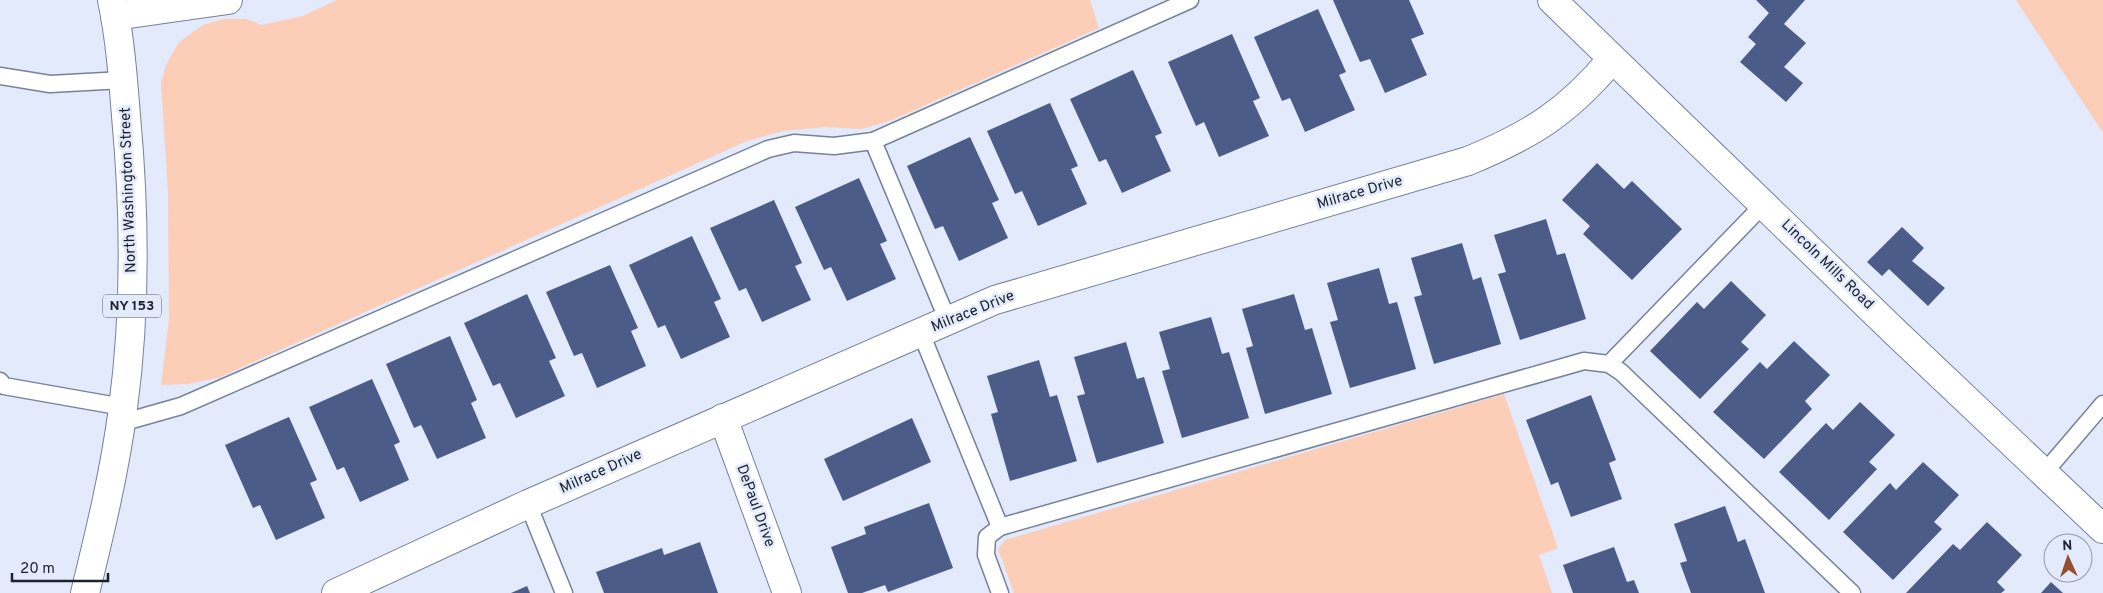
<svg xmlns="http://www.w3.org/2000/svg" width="2103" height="593" font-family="Overpass,sans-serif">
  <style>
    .green { fill: #fccdb7 }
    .building { fill: #4a5c87 }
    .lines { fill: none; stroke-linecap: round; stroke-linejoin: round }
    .lane-casing { stroke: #76829b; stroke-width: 19 }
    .street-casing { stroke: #76829b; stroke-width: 30 }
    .primary-casing { stroke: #76829b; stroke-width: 30 }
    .lane { stroke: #fff; stroke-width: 16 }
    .street { stroke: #fff; stroke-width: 28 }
    .primary { stroke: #fff; stroke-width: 28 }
    .labels { text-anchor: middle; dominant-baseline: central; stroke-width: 5; stroke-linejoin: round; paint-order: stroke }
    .shield { fill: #e2eafb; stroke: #585d6a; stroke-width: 1 }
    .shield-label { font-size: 14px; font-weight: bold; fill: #1d212c }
    .street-label { font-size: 15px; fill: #1d212c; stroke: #e2eafb }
  </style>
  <rect width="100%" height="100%" fill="#e2eafb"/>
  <!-- green -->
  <g class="green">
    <polygon points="337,0 1090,0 1099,28 892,120 862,129 825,127 783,131 747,141 218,378 188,384 161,385 169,319 168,194 161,83 166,65 179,42 203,25 224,19 246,19 262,25 303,16"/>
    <polygon points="2016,0 2103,0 2103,133"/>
    <polygon points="1504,394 1558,548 1539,555 1552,593 1014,593 998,549 1005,540"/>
  </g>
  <!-- building -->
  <g class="building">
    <polygon points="1333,0 1409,0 1424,34 1411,39 1427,75 1385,93 1370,59 1360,62"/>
    <polygon points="1756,0 1805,0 1784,24 1806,43 1784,67 1803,83 1786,102 1740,62 1756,44 1748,37 1769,13"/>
    <polygon points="1318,9 1346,72 1339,75 1355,110 1305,132 1290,98 1282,101 1254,37"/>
    <polygon points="1232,34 1260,98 1253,101 1269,136 1219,157 1204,122 1196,126 1168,62"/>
    <polygon points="1133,70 1162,133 1155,136 1171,171 1122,193 1106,159 1099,162 1070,99"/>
    <polygon points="1050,103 1078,166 1071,169 1087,204 1038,226 1022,191 1015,194 987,131"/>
    <polygon points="970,137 999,200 992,203 1008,238 959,261 943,226 935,229 907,166"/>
    <polygon points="1597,163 1624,189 1632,181 1682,229 1632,280 1583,234 1590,226 1562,200"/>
    <polygon points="859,178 887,241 880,244 896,279 847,301 831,267 824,270 795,207"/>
    <polygon points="774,200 802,263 795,266 811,300 762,322 746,288 739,291 710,228"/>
    <polygon points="1546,219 1557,255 1565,253 1586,319 1520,340 1498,274 1506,272 1494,235"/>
    <polygon points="1902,227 1924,248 1912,261 1945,288 1928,306 1889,269 1882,276 1867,262"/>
    <polygon points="692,236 721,299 714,302 730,337 681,359 665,325 658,328 629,265"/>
    <polygon points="1462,243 1473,280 1481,277 1501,344 1434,364 1414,297 1422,295 1411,258"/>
    <polygon points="610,265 638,328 631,331 646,366 597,388 582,353 574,356 546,292"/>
    <polygon points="1379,268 1389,304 1397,302 1416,369 1350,388 1330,322 1338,320 1327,283"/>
    <polygon points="1731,281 1766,315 1741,342 1749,349 1700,399 1650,351 1697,302 1704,309"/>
    <polygon points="527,294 556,358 549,361 565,396 516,418 500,383 493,386 464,323"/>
    <polygon points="1294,294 1305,330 1312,328 1332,394 1265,414 1246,348 1253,346 1242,309"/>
    <polygon points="1211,317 1222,354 1229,352 1249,418 1182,438 1162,371 1170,369 1159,332"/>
    <polygon points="450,336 477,400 471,403 486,438 437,459 421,425 414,428 386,364"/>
    <polygon points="1794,341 1830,375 1805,401 1812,409 1764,459 1713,412 1760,362 1767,369"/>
    <polygon points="1126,342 1137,379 1144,377 1164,443 1097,463 1077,396 1085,394 1074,357"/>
    <polygon points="1039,360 1050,397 1057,395 1077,461 1010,481 991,414 998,412 987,376"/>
    <polygon points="372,379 400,442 394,445 409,480 360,502 344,467 337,470 309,407"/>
    <polygon points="1591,395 1616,460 1609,463 1622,499 1571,517 1558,482 1551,485 1526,420"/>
    <polygon points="1860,402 1895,435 1869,462 1877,469 1829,520 1779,472 1826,423 1833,430"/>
    <polygon points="289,417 317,480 310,483 325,518 276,540 260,505 253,508 225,445"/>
    <polygon points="912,418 931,462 843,501 824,459"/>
    <polygon points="1923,462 1959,495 1934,522 1942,529 1893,580 1843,532 1890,483 1896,490"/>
    <polygon points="929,503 953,568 888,592 885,585 862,593 848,593 831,547 866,534 864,527"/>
    <polygon points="1725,506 1738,542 1745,539 1765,593 1691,593 1680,563 1687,561 1674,524"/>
    <polygon points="1987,522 2022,555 1997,582 2005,590 2001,593 1906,593 1953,544 1960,550"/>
    <polygon points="700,542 718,593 604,593 596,572 662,548 664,555"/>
    <polygon points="1614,547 1627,582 1634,580 1639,593 1573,593 1563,565"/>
    <polygon points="2051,582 2063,593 2041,593"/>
    <polygon points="527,586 530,593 511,593"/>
  </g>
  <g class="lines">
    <!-- lane casing -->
    <g class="lane-casing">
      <g id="lane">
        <polyline points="0,76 50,84 123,80"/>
        <polyline points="873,141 948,321"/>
        <polyline points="921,333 1000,527"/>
        <polyline points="1609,364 1764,204"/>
        <polyline points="0,381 4,386 123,407"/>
        <polyline points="121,423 181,406 768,149 794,143 834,146 873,141 1190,0"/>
        <polyline points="2044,473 2103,404"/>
        <polyline points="528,504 564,593"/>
        <polyline points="1000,593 986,555 987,537 1000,527 1584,361 1609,364 1621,372 1852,593"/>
      </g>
    </g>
    <!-- street casing -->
    <g class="street-casing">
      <g id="street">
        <polyline points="1552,0 1895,332 2103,529"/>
        <polyline points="115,16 228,0"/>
        <polyline points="723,418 787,593"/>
        <path d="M 336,593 L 528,504 L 995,300 L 1468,161 C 1531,135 1568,112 1612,59"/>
      </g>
    </g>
    <!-- primary casing -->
    <g class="primary-casing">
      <path id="primary" d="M 85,593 C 100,532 115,470 123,408 C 136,311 135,213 126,116 C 123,78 120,38 112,0"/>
    </g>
    <!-- lane -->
    <use href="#lane" class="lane"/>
    <!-- street -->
    <use href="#street" class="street"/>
    <!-- primary -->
    <use href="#primary" class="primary"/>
  </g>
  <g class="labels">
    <!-- shield labels -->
    <rect class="shield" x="103" y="294.5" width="58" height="23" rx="4"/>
    <g class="shield-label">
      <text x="132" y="306">NY 153</text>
    </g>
    <!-- street labels -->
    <g class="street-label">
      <text transform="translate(129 190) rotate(-92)">North Washington Street</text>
      <text transform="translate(1360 193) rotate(-16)">Milrace Drive</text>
      <text transform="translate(1827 265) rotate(44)">Lincoln Mills Road</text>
      <text transform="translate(973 312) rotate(-22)">Milrace Drive</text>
      <text transform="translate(601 472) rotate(-24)">Milrace Drive</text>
      <text transform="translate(755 506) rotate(70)">DePaul Drive</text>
    </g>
  </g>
  <!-- north arrow -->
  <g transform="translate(2068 558) rotate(357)"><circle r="24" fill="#e2eafb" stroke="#939aa8"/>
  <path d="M0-4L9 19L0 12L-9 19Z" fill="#954e2a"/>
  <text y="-8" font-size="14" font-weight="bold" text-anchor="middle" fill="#1d212c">N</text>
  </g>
  <!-- scale -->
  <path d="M12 573v8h96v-8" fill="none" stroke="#1d212c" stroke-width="2.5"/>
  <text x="20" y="573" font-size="15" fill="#1d212c" stroke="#e2eafb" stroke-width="4" paint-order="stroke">20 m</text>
</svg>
